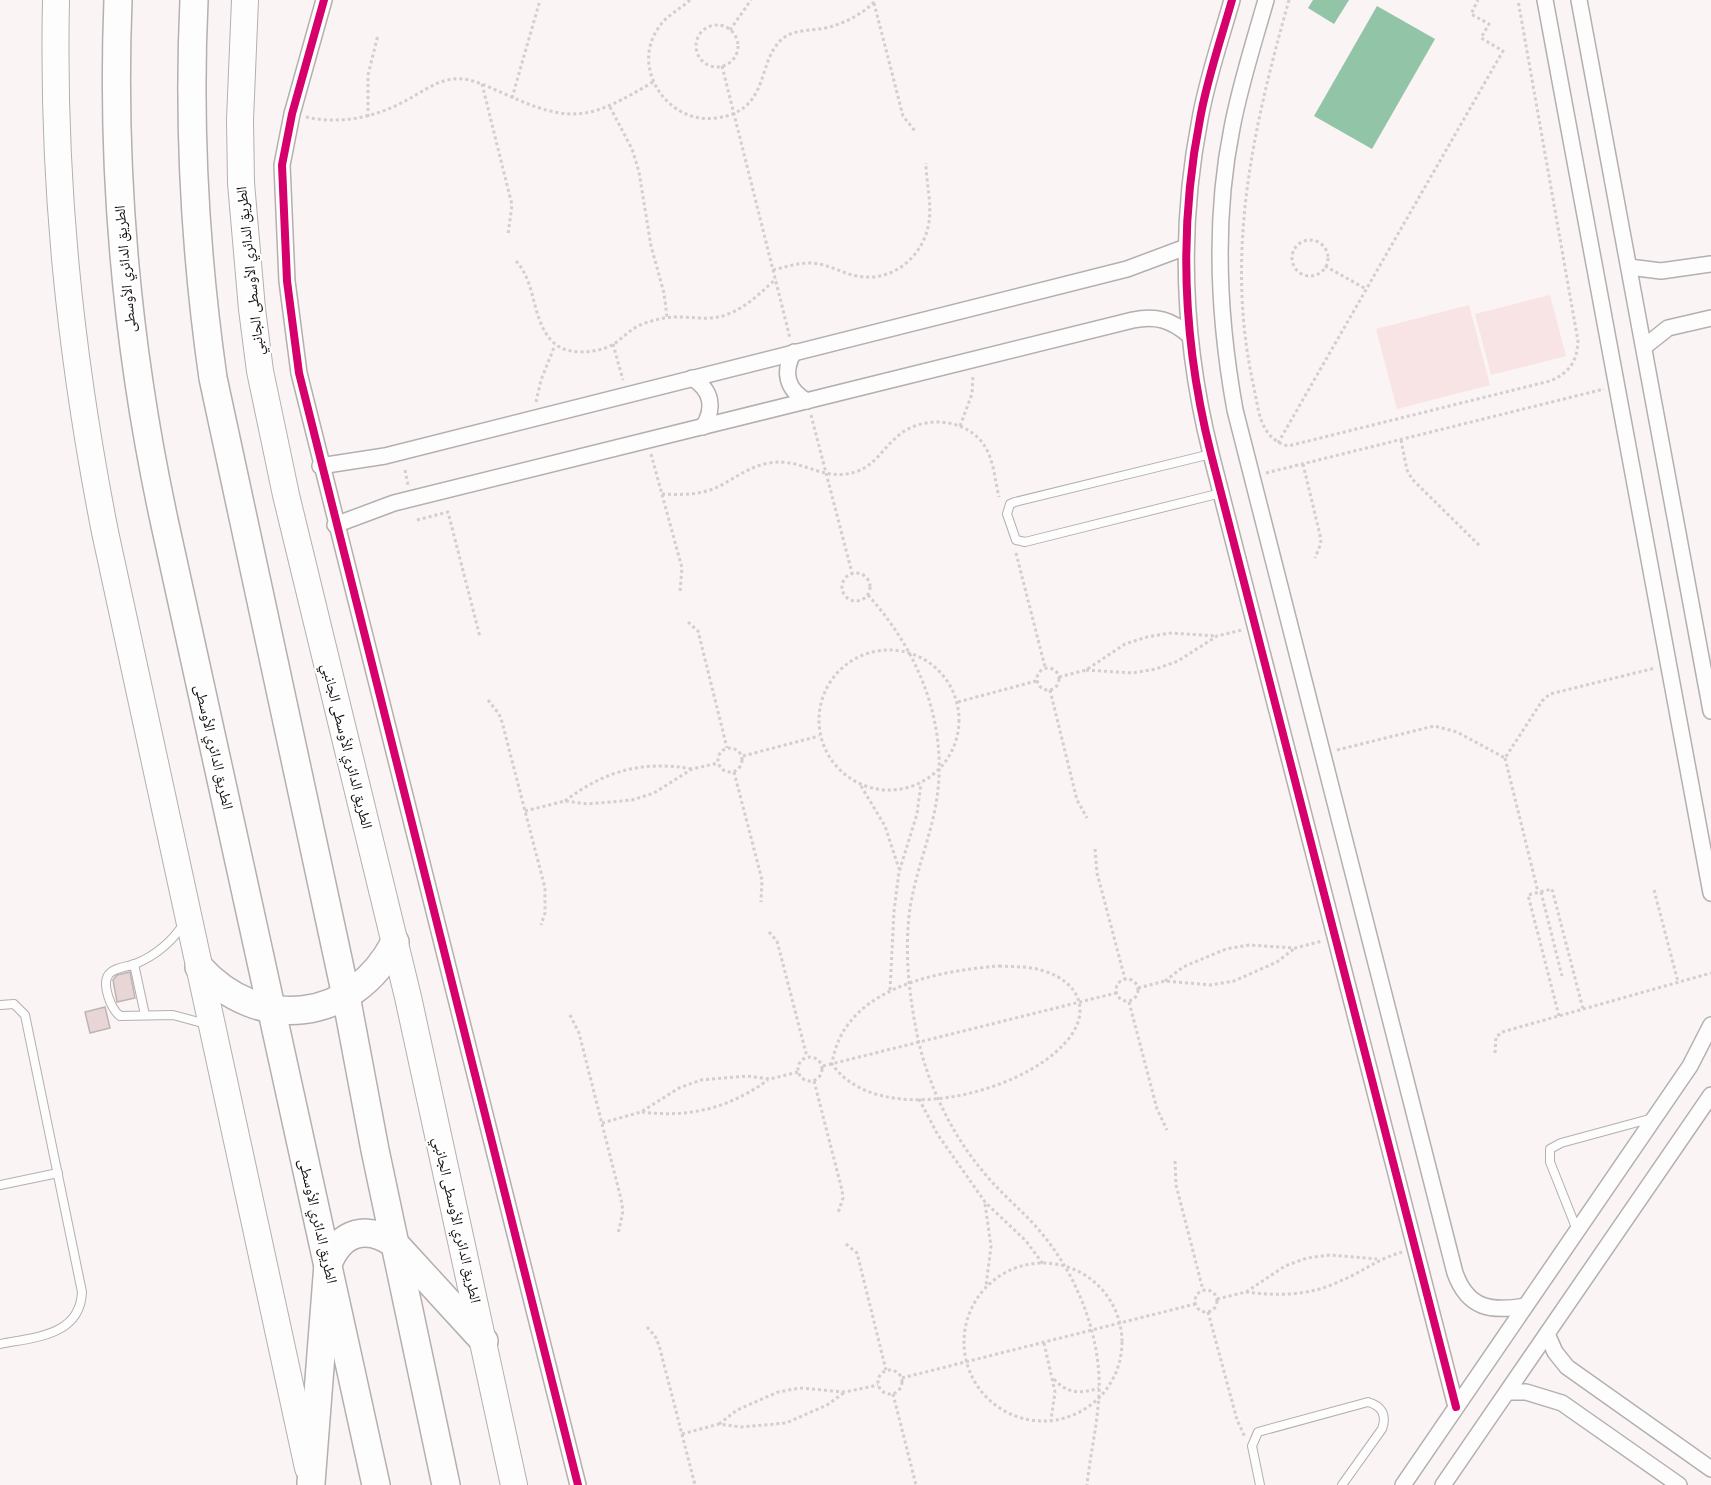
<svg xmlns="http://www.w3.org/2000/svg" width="1711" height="1485" font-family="Bitter,'Noto Naskh Arabic',serif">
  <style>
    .green { fill: #f9e4e5 }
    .water { fill: #92c4a8 }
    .building { fill: #e8d6d7; stroke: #bbb5b5; stroke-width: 1.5 }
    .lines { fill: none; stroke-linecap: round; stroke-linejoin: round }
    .service-casing { stroke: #b5afaf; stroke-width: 10 }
    .minor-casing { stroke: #b5afaf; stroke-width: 18 }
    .trunk-casing { stroke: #b5afaf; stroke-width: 28 }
    .motorway-casing { stroke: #b5afaf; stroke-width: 30 }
    .path { stroke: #d1cfcf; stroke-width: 3; stroke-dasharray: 3 3; stroke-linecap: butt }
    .service { stroke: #fefdfd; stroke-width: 8 }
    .minor { stroke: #fefdfd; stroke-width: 15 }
    .trunk { stroke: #fefdfd; stroke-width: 26 }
    .motorway { stroke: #fefdfd; stroke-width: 27 }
    .cycleway-casing { stroke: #fff; stroke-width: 11 }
    .cycleway { stroke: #d6006c; stroke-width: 8 }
    .labels { text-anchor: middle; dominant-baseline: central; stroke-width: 4.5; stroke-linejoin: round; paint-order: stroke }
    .street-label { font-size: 15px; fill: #140e0e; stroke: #fff }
  </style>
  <rect width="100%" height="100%" fill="#faf4f4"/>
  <!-- green -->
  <g class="green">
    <polygon points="1550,295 1566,356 1491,375 1475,314"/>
    <polygon points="1469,305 1490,385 1397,409 1376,329"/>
  </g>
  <!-- water -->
  <g class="water">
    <polygon points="1313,0 1349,0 1334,24 1308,8"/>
    <polygon points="1377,6 1435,39 1372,149 1314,116"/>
  </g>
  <!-- building -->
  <g class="building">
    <polygon points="130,972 135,998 117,1002 113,980 117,975"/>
    <polygon points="105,1007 110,1028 90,1033 85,1012"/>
  </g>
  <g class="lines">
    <!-- service casing -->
    <g class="service-casing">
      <g id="service">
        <polyline points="1211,454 1015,502 1010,504 1007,514 1016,540 1025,542 1221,493"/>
        <path d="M 184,923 C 173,941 155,956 135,964 C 127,967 115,967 109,974 C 101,984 111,1009 120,1016 L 173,1015 L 206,1024"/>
        <polyline points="134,964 145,1015"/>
        <path d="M 0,1005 L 14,1004 L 25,1015 L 82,1292 C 80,1336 35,1337 0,1344"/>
        <polyline points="0,1185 58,1173"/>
        <polyline points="1577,1230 1550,1162 1550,1149 1561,1143 1653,1118"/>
        <path d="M 1260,1485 L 1252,1446 L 1258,1432 L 1368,1402 C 1382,1406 1387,1415 1382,1429 L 1342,1485"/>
      </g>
    </g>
    <!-- minor casing -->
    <g class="minor-casing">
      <g id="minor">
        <polyline points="324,0 292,114 282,165 287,281 299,373 578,1485"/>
        <path d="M 1232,0 C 1221,39 1207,79 1200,119 C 1178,231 1183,343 1211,454 L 1456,1407"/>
        <path d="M 1266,0 C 1254,42 1240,85 1232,128 C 1213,222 1218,316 1235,410 L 1455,1273 C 1468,1309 1491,1312 1525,1306"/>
        <polyline points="1545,0 1711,893"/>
        <polyline points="1579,0 1711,711"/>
        <polyline points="1629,267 1661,271 1711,264"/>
        <polyline points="1644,347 1668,328 1711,318"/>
        <path d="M 794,352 C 782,372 787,390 807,401"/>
        <path d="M 692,378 C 712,390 715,408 703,427"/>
        <polyline points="320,466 385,456 1127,269 1186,247"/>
        <path d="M 335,525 L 394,503 L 1133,320 C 1156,315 1171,320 1189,335"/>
        <polyline points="1547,1334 1555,1352 1567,1367 1711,1469"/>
        <polyline points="1508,1392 1526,1392 1562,1403 1679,1485"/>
        <polyline points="1403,1485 1690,1066 1711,1025"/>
        <polyline points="1443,1485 1711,1095"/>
      </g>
    </g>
    <!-- trunk casing -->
    <g class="trunk-casing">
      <g id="trunk">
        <path d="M 56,0 C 52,182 70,354 105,532 L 308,1468"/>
        <polyline points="245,0 240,120 241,183 252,309 260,371 286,495 408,997 514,1485"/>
      </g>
    </g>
    <!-- motorway casing -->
    <g class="motorway-casing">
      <g id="motorway">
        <path d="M 118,0 C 111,176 127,348 164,520 L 376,1485"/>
        <path d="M 194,0 C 188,127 195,252 213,378 L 346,996 L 375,1150 L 446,1485"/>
        <path d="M 199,967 C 259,1034 354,1022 395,942"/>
        <path d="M 311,1483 L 328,1264 C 341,1231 367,1224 396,1245 L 484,1341"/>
      </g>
    </g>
    <!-- path -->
    <g class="path">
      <path d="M 690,0 C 679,10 665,16 657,30 C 631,71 670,125 716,118 C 771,111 756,62 782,39 C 794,29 811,31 825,28 C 844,24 863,14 876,0"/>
      <path d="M 1289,0 C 1253,128 1224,254 1254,388 C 1259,412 1260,438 1288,446 L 1550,381 C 1569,373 1577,362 1578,341 L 1518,0"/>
      <polyline points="874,3 903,116 915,131"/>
      <circle cx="717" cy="46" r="21"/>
      <polyline points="730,30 751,0"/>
      <polyline points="722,66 790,338"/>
      <polyline points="482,84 512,205 508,234"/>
      <polyline points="512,98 540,0"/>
      <polyline points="610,107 632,149 639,172 651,246 664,293 667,317"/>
      <path d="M 306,117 C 341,125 376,117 407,100 C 422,92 436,81 453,79 C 471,77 488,87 505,94 C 572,125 591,119 653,82"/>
      <polyline points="368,117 368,75 378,35"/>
      <circle cx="1310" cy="258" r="18"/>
      <path d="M 516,261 C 537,283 531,322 554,343 C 568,356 597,353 612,345 C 621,340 628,331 638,326 C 646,322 655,320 664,318 C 686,314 707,323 728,314 C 747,307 761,292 776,279"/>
      <polyline points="1325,266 1366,289"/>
      <path d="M 773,270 C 785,267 797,263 809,263 C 827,263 841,273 857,276 C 893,283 924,256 929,222 C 932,203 926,182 926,163"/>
      <polyline points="613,344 623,380"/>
      <polyline points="536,402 541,380 555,345"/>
      <polyline points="811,415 852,573"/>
      <polyline points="960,426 972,394 973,376"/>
      <polyline points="1401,440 1407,470 1412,479 1481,547"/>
      <polyline points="1278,443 1503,51 1481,38 1489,24 1471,14 1478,0"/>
      <polyline points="651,454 682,568 680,591"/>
      <polyline points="1303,464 1320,535 1321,543 1315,558"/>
      <polyline points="405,470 408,485"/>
      <polyline points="1266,473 1604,389"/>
      <path d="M 662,494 C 682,495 702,495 720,486 C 736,477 751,466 769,463 C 804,457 823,484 858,471 C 876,464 884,447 899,435 C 923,415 966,418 984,445 C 994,460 995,481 999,497"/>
      <polyline points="417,520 448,512 480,637"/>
      <polyline points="1016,553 1045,667"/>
      <circle cx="856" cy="587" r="14"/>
      <path d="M 868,595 C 922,655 952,733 934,814 C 927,846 915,876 910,908 C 904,951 909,996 918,1039 C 928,1084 951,1133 981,1169 C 995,1187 1012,1202 1028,1218 C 1066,1257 1092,1310 1098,1364 C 1103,1405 1091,1445 1087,1485"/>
      <polyline points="688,622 698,631 727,748"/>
      <circle cx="889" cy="720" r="70"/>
      <circle cx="1048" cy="679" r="11"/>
      <polyline points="1086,670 1133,673 1156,669 1178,661 1217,636 1242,630"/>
      <polyline points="1059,677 1086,670 1125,644 1147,637 1171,633 1217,636"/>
      <polyline points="1050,690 1077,800 1087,818"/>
      <polyline points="488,700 499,714 502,722 545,888 545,913 541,925"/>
      <polyline points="958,702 1036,681"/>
      <circle cx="730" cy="760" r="12"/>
      <polyline points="1337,750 1434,726 1457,732 1505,758 1542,701 1550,694 1655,668"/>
      <polyline points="743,756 819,736"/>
      <polyline points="1505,758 1538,892"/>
      <polyline points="734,772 762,880 761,902"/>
      <polyline points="861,786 885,826 899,869"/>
      <path d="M 565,801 C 604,771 643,760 692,769"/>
      <polyline points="525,811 565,801 588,804 632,800 654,793 692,769 718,763"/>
      <polyline points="1095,849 1097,873 1125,979"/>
      <polyline points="1654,890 1678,982"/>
      <polyline points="1541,892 1562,976"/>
      <polyline points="769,932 777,941 807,1057"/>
      <path d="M 999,966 C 1014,967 1030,966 1044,971 C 1082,983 1092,1015 1064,1044 C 1018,1095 877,1129 832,1064 C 843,988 936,971 999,966 Z"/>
      <circle cx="1127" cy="990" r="11"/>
      <polyline points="1165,981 1183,967 1226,949 1249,945 1295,948 1322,941"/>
      <polyline points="1138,988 1165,981 1211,985 1234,981 1277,962 1295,948"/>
      <polyline points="890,990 894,911 899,872 917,814 921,783"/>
      <polyline points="1129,1002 1157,1109 1167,1130"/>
      <polyline points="570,1015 579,1033 621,1199 623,1211 618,1234"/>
      <polyline points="1559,1016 1528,895 1552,889 1583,1009"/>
      <polyline points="1495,1053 1496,1037 1502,1032 1711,973"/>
      <circle cx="810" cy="1069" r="12"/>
      <polyline points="823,1066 1116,993"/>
      <polyline points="814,1081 842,1190 843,1198 838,1213"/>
      <polyline points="919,1099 938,1135 985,1202 1026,1241 1043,1264"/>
      <path d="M 642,1112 C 690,1118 729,1108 768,1080"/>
      <polyline points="602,1123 641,1112 679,1088 701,1080 747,1076 770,1079 798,1072"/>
      <polyline points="1175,1161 1176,1185 1203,1290"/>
      <polyline points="985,1204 991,1246 986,1286"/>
      <polyline points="846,1244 857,1253 886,1370"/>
      <circle cx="1043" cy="1342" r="79"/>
      <circle cx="1206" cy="1301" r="11"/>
      <path d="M 1246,1292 C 1277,1296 1309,1296 1338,1282 C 1363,1272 1375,1260 1402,1252"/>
      <polyline points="1217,1299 1246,1292 1285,1266 1307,1258 1330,1255 1377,1259"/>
      <polyline points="1208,1312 1237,1420 1245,1437"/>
      <polyline points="647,1327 655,1336 659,1345 695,1485"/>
      <polyline points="1044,1343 1055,1392 1051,1420"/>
      <circle cx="890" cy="1382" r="12"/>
      <polyline points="902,1378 1195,1304"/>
      <path d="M 1054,1379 C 1067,1394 1081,1394 1099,1388"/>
      <polyline points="893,1394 916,1485"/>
      <polyline points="719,1424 737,1410 778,1392 800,1388 845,1392 878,1385"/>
      <polyline points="682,1434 719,1424 741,1427 786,1423 827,1405 845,1392"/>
    </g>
    <!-- service -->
    <use href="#service" class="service"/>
    <!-- minor -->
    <use href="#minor" class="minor"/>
    <!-- trunk -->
    <use href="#trunk" class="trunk"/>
    <!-- motorway -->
    <use href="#motorway" class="motorway"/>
    <!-- cycleway casing -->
    <g class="cycleway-casing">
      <g id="cycleway">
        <polyline points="324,0 292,114 282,165 287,281 299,373 578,1485"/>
        <path d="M 1232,0 C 1221,39 1207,79 1200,119 C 1178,231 1183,343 1211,454 L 1456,1407"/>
      </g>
    </g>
    <!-- cycleway -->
    <use href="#cycleway" class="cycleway"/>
  </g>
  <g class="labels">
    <!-- street labels -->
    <g class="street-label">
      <text transform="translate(125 269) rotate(-95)">الطريق الدائري الأوسطى</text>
      <text transform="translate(250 271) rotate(-96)">الطريق الدائري الأوسطى الجانبي</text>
      <text transform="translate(347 746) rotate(76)">الطريق الدائري الأوسطى الجانبي</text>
      <text transform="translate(214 747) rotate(77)">الطريق الدائري الأوسطى</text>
      <text transform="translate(457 1220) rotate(77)">الطريق الدائري الأوسطى الجانبي</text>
      <text transform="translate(318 1221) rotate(77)">الطريق الدائري الأوسطى</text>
    </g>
  </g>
</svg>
